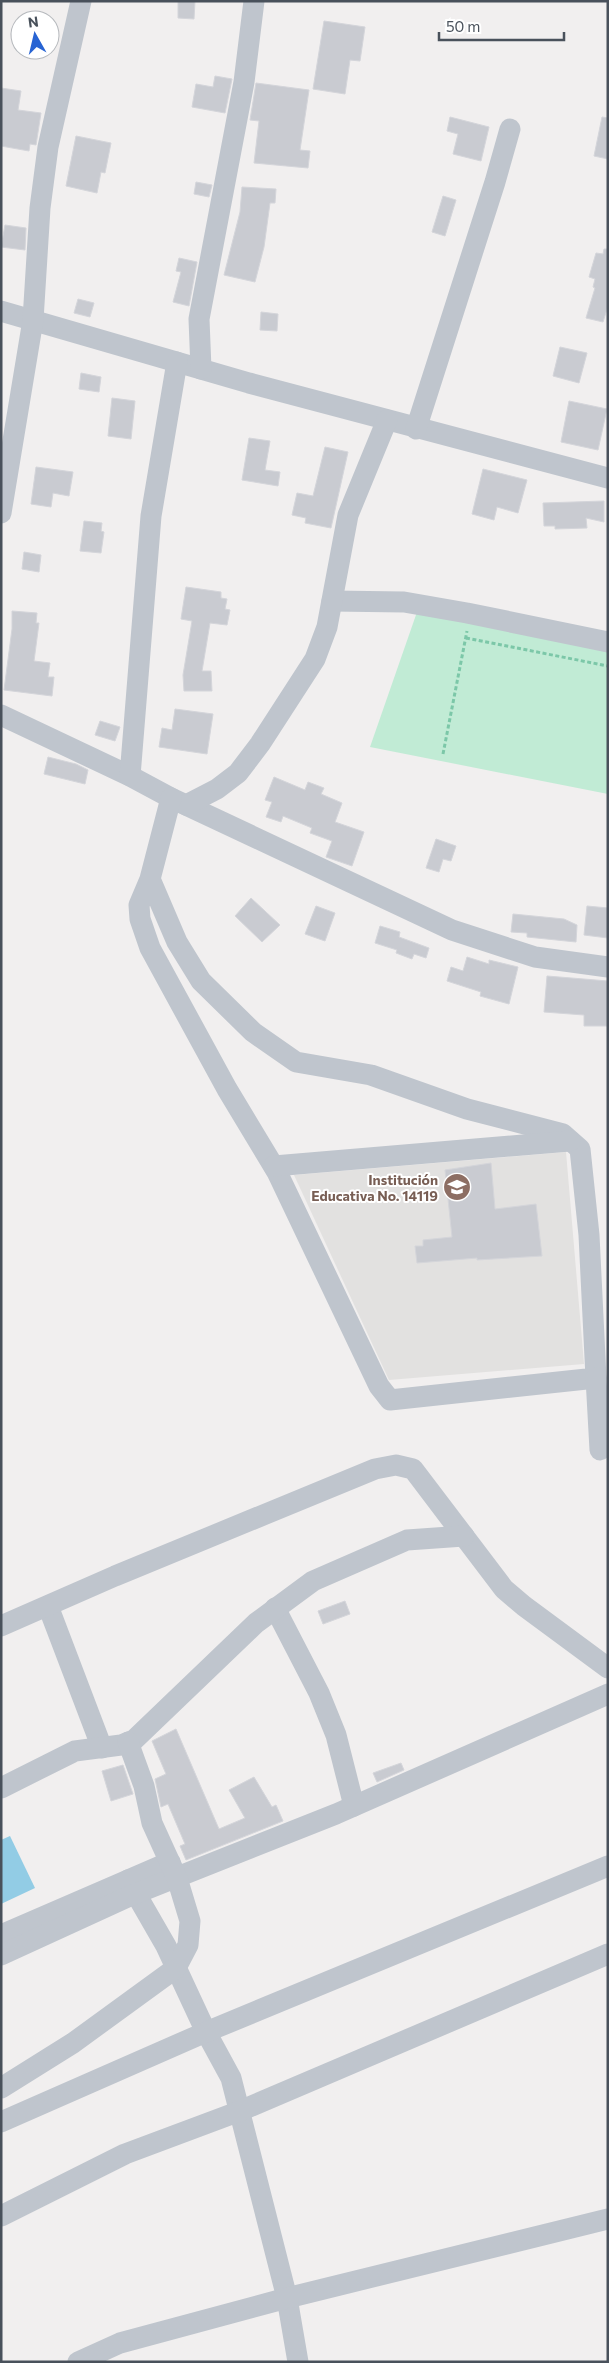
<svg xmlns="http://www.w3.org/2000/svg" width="609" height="2363" font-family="Commissioner,sans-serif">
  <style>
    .education { fill: #e2e1e0 }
    .green { fill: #c1ebd5 }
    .water { fill: #92cce5 }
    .building { fill: #c9cbd1; stroke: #d4d5da }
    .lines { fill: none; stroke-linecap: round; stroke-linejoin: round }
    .path { stroke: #7cc7a8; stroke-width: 3; stroke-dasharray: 4 2.5; stroke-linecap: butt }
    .minor { stroke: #bfc5cd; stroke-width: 21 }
    .labels { text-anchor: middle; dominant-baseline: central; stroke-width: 4; stroke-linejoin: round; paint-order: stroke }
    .education-label { font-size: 14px; font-weight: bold; fill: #785e54; stroke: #fff; text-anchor: end }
  </style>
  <rect width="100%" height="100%" fill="#f1efef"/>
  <!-- education -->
  <polygon class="education" points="566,1152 584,1364 389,1380 294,1175"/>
  <!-- green -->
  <polygon class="green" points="417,612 608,650 608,794 370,747"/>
  <!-- water -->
  <polygon class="water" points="10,1836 35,1888 1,1904 1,1840"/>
  <!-- building -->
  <g class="building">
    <polygon points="178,1 195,1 194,19 178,18"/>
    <polygon points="324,21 365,27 360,61 350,60 345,94 313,89"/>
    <polygon points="215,76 232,79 225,113 192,107 196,84 213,87"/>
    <polygon points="256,83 309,90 300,150 310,151 308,168 254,163 259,121 250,120"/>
    <polygon points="1,88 21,91 18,110 41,113 36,145 30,144 29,151 1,146"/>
    <polygon points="450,117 489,127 481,161 453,154 458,134 447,131"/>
    <polygon points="602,117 608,118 608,159 594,156"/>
    <polygon points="76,136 111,143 105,173 101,172 97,193 66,186"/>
    <polygon points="196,182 212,185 209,197 194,194"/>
    <polygon points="242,187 276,189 275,203 270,203 264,247 255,282 224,275 240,212"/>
    <polygon points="443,196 456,200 445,236 432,232"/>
    <polygon points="5,225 26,228 25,250 1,247"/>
    <polygon points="604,249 608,249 608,306 603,322 586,318 595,288 593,287 595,279 589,277 596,253 603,254"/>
    <polygon points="179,258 197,262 189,306 173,302 181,272 176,271"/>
    <polygon points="78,299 94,303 90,317 74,313"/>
    <polygon points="261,312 278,314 277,331 260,330"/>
    <polygon points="560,347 587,353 579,383 553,376"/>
    <polygon points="81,373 101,377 99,392 79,389"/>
    <polygon points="112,398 135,401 131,439 108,436"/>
    <polygon points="569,401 607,409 598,450 561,442"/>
    <polygon points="249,438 270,441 265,470 280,472 278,486 242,480"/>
    <polygon points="325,447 348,452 331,528 305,523 306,518 292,515 297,493 313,496"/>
    <polygon points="36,467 73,472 69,496 53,493 51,507 31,504"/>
    <polygon points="483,469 527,480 518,513 497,507 494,520 472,514"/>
    <polygon points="604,501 604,522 586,518 587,528 555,529 555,526 544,526 543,503"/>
    <polygon points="84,521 102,523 101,531 104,532 101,553 80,551"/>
    <polygon points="24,552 41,555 39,572 22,569"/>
    <polygon points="186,587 221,592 221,598 227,599 225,609 230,610 227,625 210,623 202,671 211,671 212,691 184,691 183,675 192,621 181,619"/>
    <polygon points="12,611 37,613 36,623 39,623 34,661 50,663 48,677 54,677 52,696 4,690 12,629"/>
    <polygon points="175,709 213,714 207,754 159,747 162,728 172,730"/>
    <polygon points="100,721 120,727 115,741 95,735"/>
    <polygon points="48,757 76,764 88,770 85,784 44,774"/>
    <polygon points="274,777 305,790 308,782 324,788 321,794 342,803 335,822 364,832 352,866 326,857 332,841 310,833 312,828 283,816 281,822 266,817 272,802 265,800"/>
    <polygon points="436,839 456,846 451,861 443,859 439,872 426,868"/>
    <polygon points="251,898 280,925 262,942 235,916"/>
    <polygon points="316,906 335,913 325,941 305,934"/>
    <polygon points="587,906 608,908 608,938 584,935"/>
    <polygon points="513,914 564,919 577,925 576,942 527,937 527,933 511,932"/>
    <polygon points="380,926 400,932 399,937 429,948 426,958 414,954 412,959 396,953 397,950 375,943"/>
    <polygon points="467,957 489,964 489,960 518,967 509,1004 480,996 481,992 447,981 451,967 463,971"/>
    <polygon points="547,976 608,981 607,1026 584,1026 584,1015 544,1012"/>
    <polygon points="491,1163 495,1209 536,1204 542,1256 477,1260 477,1258 417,1263 415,1246 423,1246 423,1240 452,1237 445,1170"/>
    <polygon points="345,1601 350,1614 323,1624 318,1611"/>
    <polygon points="176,1729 219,1829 245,1818 229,1790 254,1777 272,1807 276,1805 283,1821 186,1860 180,1846 185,1844 168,1804 161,1807 155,1779 166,1774 152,1741"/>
    <polygon points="401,1763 404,1770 377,1782 373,1773"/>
    <polygon points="123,1765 133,1794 111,1801 102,1771"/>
  </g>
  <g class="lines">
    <!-- path -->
    <g class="path">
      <polyline points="466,638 608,666"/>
      <polyline points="443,754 467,631"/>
    </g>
    <!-- minor -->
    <g class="minor">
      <polyline points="1,311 249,383 608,478"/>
      <polyline points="201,369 199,319 244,82 254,1"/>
      <polyline points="416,429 495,182 510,129"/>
      <polyline points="1,513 33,320 40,208 48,147 81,1"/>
      <polyline points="332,601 404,602 467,613 608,642"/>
      <polyline points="1,715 130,776 171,798 452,930 535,957 608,967"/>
      <polyline points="130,776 151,516 177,362"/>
      <polyline points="186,805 217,789 238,773 260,744 315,659 327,627 348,515 387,420"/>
      <polyline points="150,879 177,942 201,981 253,1032 296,1062 371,1075 467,1109 563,1134 580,1149 589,1235 596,1378 390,1400 379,1386 277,1172 227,1089 150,948 140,919 139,905 150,879 171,798"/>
      <polyline points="274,1166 570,1141"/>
      <polyline points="596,1378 600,1450"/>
      <polyline points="48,1606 102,1748"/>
      <polyline points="275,1608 319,1693 336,1735 354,1806"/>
      <polyline points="1,1626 115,1576 375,1469 396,1465 413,1469 504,1589 524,1606 608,1668"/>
      <polyline points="1,1788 75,1751 121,1745 134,1740 256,1623 313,1581 407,1540 464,1536"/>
      <polyline points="128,1880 166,1946 206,2032 231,2078 287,2298 298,2362"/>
      <polyline points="1,1935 170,1862"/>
      <polyline points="1,1955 132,1895 336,1814 608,1694"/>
      <polyline points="1,2088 73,2043 176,1968 188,1945 190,1921 177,1878 152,1823 144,1786 128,1742"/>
      <polyline points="1,2122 206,2032 608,1866"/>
      <polyline points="1,2216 125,2154 240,2111 608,1954"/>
      <polyline points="78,2362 120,2343 287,2298 608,2219"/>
    </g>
  </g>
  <!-- icons -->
  <defs>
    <g id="school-disc" transform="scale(1.4375)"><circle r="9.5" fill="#8d6e63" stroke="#fff"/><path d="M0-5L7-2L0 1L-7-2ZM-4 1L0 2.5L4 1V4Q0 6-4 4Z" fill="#fff"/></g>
  </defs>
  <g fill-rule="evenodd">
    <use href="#school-disc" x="457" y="1187"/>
  </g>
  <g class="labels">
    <!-- education labels -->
    <g class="education-label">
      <text x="438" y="1179">Institución<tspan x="438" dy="16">Educativa No. 14119</tspan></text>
    </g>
  </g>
  <!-- border -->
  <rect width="609" height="2363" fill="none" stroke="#49515b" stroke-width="5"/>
  <!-- north arrow -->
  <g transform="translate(35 35) rotate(352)"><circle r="24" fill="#ffffff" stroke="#b6b9bd"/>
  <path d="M0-4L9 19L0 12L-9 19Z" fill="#2864d3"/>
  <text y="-8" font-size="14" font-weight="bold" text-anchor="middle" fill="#49515b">N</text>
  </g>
  <!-- scale -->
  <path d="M439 32v8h125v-8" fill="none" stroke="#49515b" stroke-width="2.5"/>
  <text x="446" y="32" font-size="15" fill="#49515b" stroke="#ffffff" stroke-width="4" paint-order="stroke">50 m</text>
</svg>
